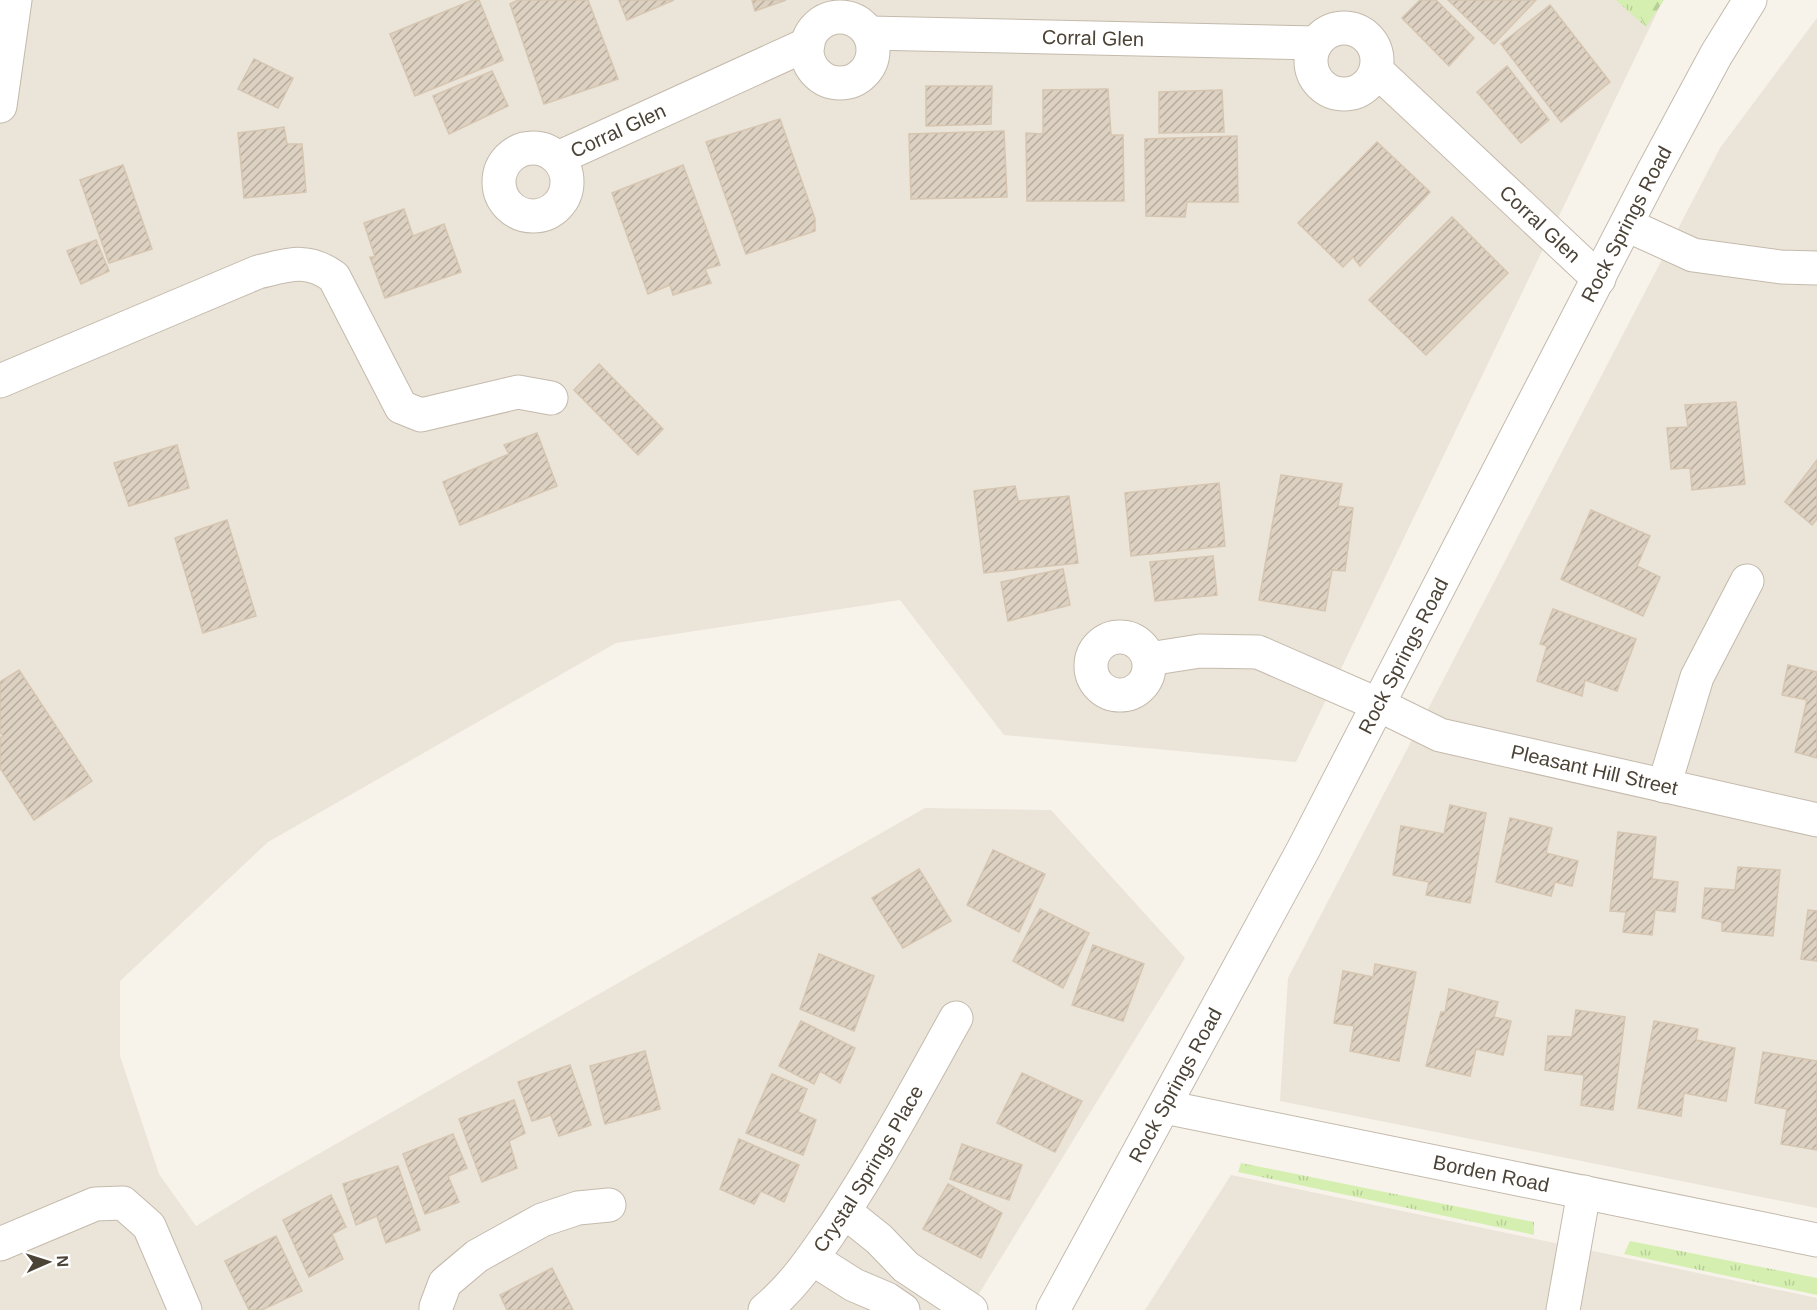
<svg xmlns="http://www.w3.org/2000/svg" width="1817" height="1310" font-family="Arial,sans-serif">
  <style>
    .residential { fill: #ebe4d8 }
    .grass { fill: url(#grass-tufts) }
    .forest { fill: url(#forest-firs) }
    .building { fill: url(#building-hatch); stroke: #d6c6b1; stroke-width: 1.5 }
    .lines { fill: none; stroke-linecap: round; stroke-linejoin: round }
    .minor-casing { stroke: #c4baac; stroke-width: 35 }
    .minor { stroke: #fff; stroke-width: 33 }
    .labels { text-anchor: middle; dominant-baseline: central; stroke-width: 4.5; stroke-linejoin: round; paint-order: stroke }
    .street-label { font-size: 20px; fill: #4c4337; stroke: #fff }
  </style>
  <defs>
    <pattern id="grass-tufts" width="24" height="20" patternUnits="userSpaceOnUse" patternTransform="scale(1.5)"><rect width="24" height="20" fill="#d5efb0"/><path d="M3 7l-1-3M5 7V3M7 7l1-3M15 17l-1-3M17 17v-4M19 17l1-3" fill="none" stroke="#b8ce98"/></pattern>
    <pattern id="forest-firs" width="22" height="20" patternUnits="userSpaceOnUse" patternTransform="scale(1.5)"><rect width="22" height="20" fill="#d5efb0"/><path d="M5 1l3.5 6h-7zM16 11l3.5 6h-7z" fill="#b8ce98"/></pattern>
    <pattern id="building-hatch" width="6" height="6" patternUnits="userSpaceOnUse" patternTransform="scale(1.5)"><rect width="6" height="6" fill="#ddd1c1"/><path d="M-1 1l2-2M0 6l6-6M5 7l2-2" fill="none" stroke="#b5ab9e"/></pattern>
  </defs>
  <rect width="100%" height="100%" fill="#f7f3eb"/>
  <!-- residential -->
  <g class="residential">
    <polygon points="0,0 1663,0 1296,762 1004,735 900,600 616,643 268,842 120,981 120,1056 159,1174 196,1226 257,1189 925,808 1051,810 1185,958 969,1310 0,1310"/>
    <polygon points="1817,18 1817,1208 1280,1101 1288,978 1720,148"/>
    <polygon points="1231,1175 1817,1298 1817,1310 1145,1310"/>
  </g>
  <!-- grass -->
  <g class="grass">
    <polygon points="1616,0 1631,0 1646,27"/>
    <polygon points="1241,1163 1534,1222 1534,1235 1238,1172"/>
    <polygon points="1630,1241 1817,1278 1817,1295 1624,1254"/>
  </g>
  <!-- forest -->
  <polygon class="forest" points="1631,0 1664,0 1646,27"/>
  <!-- building -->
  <g class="building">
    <polygon points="473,0 479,0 503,60 415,96 390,34"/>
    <polygon points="518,0 588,0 618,79 544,104 510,4"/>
    <polygon points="619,0 674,0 627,20"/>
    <polygon points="752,0 786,0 755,11"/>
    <polygon points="1420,0 1436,0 1474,38 1449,66 1402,18"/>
    <polygon points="1448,0 1536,0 1494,44"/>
    <polygon points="1550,5 1610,82 1561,122 1501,44"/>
    <polygon points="254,59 293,78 278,108 238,89"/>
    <polygon points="1507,66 1549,120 1521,143 1477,92"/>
    <polygon points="492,71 508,106 449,134 433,96"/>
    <polygon points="926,86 992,86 991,124 926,126"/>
    <polygon points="1108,89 1111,135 1123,135 1124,201 1027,201 1026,133 1043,134 1043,90"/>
    <polygon points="1222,90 1224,132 1159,133 1159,92"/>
    <polygon points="780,119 815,219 815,231 746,254 706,142"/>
    <polygon points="284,127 287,144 302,144 306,192 244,198 238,133"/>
    <polygon points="1004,131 1007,197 911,199 909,134"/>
    <polygon points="1237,136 1238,202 1187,202 1185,217 1146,216 1145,139"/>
    <polygon points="1377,142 1430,192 1360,266 1353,257 1343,267 1298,223"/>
    <polygon points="123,165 152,249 109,263 80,180"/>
    <polygon points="683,165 720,265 705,269 711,283 673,295 670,285 648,294 612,193"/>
    <polygon points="404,209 413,236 444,224 461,272 385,298 370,257 375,257 364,223"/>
    <polygon points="1452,217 1508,273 1426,355 1369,300"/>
    <polygon points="96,240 109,271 81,284 67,251"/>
    <polygon points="599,364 663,429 638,455 574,390"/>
    <polygon points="1736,402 1745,484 1692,490 1690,468 1671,469 1667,428 1688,427 1685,405"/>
    <polygon points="537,433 557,486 460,525 443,482 509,454 504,445"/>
    <polygon points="177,445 189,488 129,506 114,463"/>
    <polygon points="1817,460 1817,519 1812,525 1785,502"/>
    <polygon points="1281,475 1342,484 1338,506 1353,508 1345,571 1332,570 1325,611 1259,600"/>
    <polygon points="1219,483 1225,546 1131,556 1125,493"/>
    <polygon points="1015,486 1018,501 1069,496 1078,563 984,573 974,491"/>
    <polygon points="1591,510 1650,536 1637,566 1660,577 1643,616 1561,579"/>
    <polygon points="227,520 256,616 203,633 175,538"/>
    <polygon points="1213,556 1217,595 1155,601 1150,562"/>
    <polygon points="1063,569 1070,605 1008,621 1001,582"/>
    <polygon points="1553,609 1636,639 1617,691 1585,680 1582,696 1537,681 1547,646 1540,644"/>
    <polygon points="1788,665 1817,672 1817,758 1795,752 1807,700 1782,695"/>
    <polygon points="19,670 92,781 34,820 0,768 0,738 3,736 0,732 0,682"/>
    <polygon points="1450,805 1486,813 1470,903 1426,895 1429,882 1393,875 1401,826 1444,834"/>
    <polygon points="1510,818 1552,828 1546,853 1578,861 1572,886 1555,882 1551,896 1496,882"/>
    <polygon points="1618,832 1656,837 1652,879 1678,882 1675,912 1655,910 1652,935 1623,932 1626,912 1610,911"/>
    <polygon points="993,850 1045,874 1019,932 967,905"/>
    <polygon points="1738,867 1780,870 1773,936 1722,931 1722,922 1702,918 1705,888 1735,890"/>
    <polygon points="919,869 951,921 903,948 872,898"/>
    <polygon points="1040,909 1089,933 1063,988 1013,961"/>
    <polygon points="1808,910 1817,911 1817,961 1801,959"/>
    <polygon points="1093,945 1144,964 1123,1021 1072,1005"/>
    <polygon points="819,954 874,976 854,1031 800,1009"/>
    <polygon points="1375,964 1416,972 1399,1061 1350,1051 1354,1026 1334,1023 1343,971 1373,977"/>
    <polygon points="1449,989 1498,1002 1494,1017 1511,1021 1503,1055 1476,1049 1470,1076 1426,1066 1441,1012 1445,1012"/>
    <polygon points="1576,1010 1625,1017 1613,1110 1581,1105 1584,1075 1545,1070 1548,1036 1572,1037"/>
    <polygon points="801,1021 855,1048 840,1083 820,1071 814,1084 779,1066"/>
    <polygon points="1654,1021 1698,1029 1696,1040 1735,1048 1726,1101 1684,1093 1681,1116 1638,1108"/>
    <polygon points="645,1051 660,1109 605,1124 590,1066"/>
    <polygon points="1763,1052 1817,1061 1817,1150 1781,1144 1787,1109 1755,1103"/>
    <polygon points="570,1065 591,1125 559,1136 551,1115 532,1121 518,1082"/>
    <polygon points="1022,1073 1082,1101 1055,1152 997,1123"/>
    <polygon points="772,1074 807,1089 798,1112 816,1120 803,1155 746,1133"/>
    <polygon points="514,1100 525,1133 509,1141 517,1168 482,1182 459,1119"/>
    <polygon points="453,1134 467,1168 448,1176 459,1202 425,1214 403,1154"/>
    <polygon points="739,1139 799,1165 784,1202 761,1191 754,1204 720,1189"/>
    <polygon points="962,1144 1022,1165 1009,1200 950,1179"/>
    <polygon points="398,1166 420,1230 386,1243 377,1216 356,1225 343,1184"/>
    <polygon points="948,1184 1002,1213 981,1258 923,1229"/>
    <polygon points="331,1195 346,1227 332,1234 343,1259 309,1277 283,1220"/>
    <polygon points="276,1236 302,1291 262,1310 249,1310 225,1261"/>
    <polygon points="552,1268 573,1310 507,1310 500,1295"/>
  </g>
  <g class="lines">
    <!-- minor casing -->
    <g class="minor-casing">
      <g id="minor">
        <circle cx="840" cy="50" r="33"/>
        <circle cx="1344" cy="61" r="33"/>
        <path id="s1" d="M 869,33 L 1316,43"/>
        <path id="s2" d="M 1376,70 L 1599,279"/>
        <polyline points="0,106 15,0"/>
        <circle cx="533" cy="182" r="34"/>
        <path id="s3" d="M 558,158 L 808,44"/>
        <polyline points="1627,225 1693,255 1781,267 1817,268"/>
        <path d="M 0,381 L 258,272 C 288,265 307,257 334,277 L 401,407 L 421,415 L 518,392 L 551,398"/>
        <circle cx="1120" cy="666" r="29"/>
        <path id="s4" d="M 1149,659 L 1200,651 L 1258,652 L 1377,704 L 1440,735 L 1817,820"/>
        <polyline points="1664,786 1697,677 1747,581"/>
        <path id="s5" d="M 1165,1107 L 1817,1240"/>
        <polyline points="844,1211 879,1239 906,1267 971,1310"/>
        <polyline points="0,1244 95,1204 123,1203 149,1226 185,1310"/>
        <polyline points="813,1259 854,1285 887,1299 903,1310"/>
        <polyline points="436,1310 436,1307 445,1283 477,1256 542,1220 578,1208 609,1205"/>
        <path id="s6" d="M 765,1310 C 795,1285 813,1257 835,1225 C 879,1159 917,1088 956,1018"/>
        <path id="s7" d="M 1053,1310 L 1303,850 L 1653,172 L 1716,55 L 1750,0"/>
        <polyline points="1563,1310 1584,1192"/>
      </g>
    </g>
    <!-- minor -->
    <use href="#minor" class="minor"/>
  </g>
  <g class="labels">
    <!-- street labels -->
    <g class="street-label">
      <text stroke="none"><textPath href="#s1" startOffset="224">Corral Glen</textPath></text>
      <text stroke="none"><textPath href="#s3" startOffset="66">Corral Glen</textPath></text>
      <text stroke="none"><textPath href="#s2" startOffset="225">Corral Glen</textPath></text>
      <text stroke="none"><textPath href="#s7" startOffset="1228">Rock Springs Road</textPath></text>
      <text stroke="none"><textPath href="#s7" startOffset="742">Rock Springs Road</textPath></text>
      <text stroke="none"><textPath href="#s4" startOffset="468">Pleasant Hill Street</textPath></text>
      <text stroke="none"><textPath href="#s7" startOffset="256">Rock Springs Road</textPath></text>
      <text stroke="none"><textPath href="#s6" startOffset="176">Crystal Springs Place</textPath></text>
      <text stroke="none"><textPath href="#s5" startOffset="333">Borden Road</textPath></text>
    </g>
  </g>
  <!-- north arrow -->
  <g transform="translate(48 1262) rotate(87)" stroke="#ffffff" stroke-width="4.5" paint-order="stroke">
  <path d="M0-4.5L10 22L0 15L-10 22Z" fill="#4c4337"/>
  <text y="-9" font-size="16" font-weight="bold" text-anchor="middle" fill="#4c4337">N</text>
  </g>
</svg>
